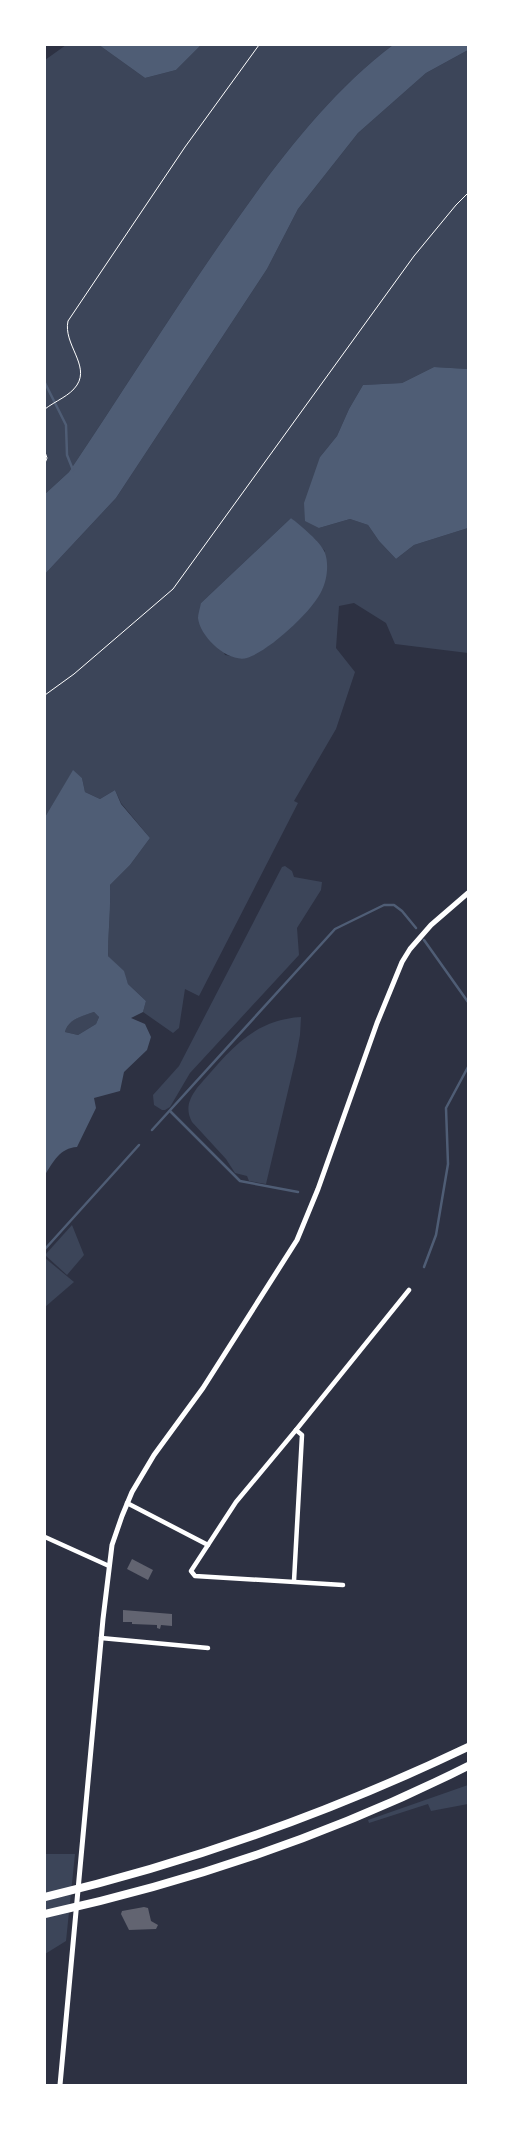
<svg xmlns="http://www.w3.org/2000/svg" width="513" height="2130" font-family="Raleway,sans-serif">
  <style>
    .green { fill: #3c4559; fill-rule: evenodd }
    .water { fill: #4f5d75; fill-rule: evenodd }
    .lines { fill: none; stroke-linecap: round; stroke-linejoin: round }
    .stream { stroke: #4f5d75; stroke-width: 2.5 }
    .building { fill: #626471 }
    .path { stroke: #fff; stroke-width: 1 }
    .minor { stroke: #fff; stroke-width: 4.5 }
    .tertiary { stroke: #fff; stroke-width: 5 }
    .motorway { stroke: #fff; stroke-width: 8 }
  </style>
  <rect width="100%" height="100%" fill="#2d3142"/>
  <!-- green -->
  <g class="green">
    <path d="M 66,45 L 99,45 L 145,78 L 176,70 L 201,45 L 393,45 C 325,96 268,174 220,244 C 168,319 120,396 69,472 L 45,494 L 45,60 Z"/>
    <path d="M 468,50 L 468,369 L 434,367 L 402,383 L 363,385 L 349,409 L 337,436 L 320,457 L 319,528 L 350,519 L 368,525 L 379,541 L 396,559 L 414,545 L 468,528 L 468,653 L 395,644 L 386,623 L 354,603 L 339,606 L 336,648 L 355,672 L 336,729 L 294,801 L 298,803 L 199,996 L 185,989 L 179,1028 L 173,1033 L 143,1012 L 146,1001 L 128,984 L 123,971 L 108,956 C 108,932 111,909 110,885 L 130,865 L 150,838 L 121,803 L 115,790 L 100,799 L 85,792 L 82,778 L 73,771 L 45,817 L 45,574 L 116,498 L 267,269 L 298,209 L 358,133 L 426,73 ZM 291,518 L 325,551 L 268,646 L 246,658 L 225,655 L 201,603 Z"/>
    <polygon points="285,866 292,871 294,877 322,882 321,890 297,928 299,955 190,1073 170,1107 165,1110 162,1110 154,1105 153,1095 179,1066 282,867"/>
    <path d="M 94,1012 L 99,1017 L 96,1024 L 78,1035 L 65,1032 C 68,1019 82,1016 94,1012 Z"/>
    <path d="M 301,1017 L 300,1035 L 296,1057 L 266,1184 L 249,1181 L 247,1176 L 235,1173 L 226,1159 L 192,1122 C 185,1109 189,1099 197,1088 C 228,1053 251,1020 301,1017 Z"/>
    <polygon points="72,1225 84,1255 67,1275 45,1255"/>
    <polygon points="45,1258 74,1282 45,1307"/>
    <polygon points="468,1785 468,1804 431,1811 428,1804 369,1823 368,1820"/>
    <polygon points="45,1854 75,1854 66,1941 45,1954"/>
  </g>
  <!-- water -->
  <g class="water">
    <polygon points="99,45 201,45 176,70 145,78"/>
    <path d="M 393,45 L 468,45 L 468,50 L 426,73 L 358,133 L 298,209 L 267,269 L 116,498 L 45,574 L 45,494 L 69,472 C 120,396 168,319 220,244 C 268,174 325,96 393,45 Z"/>
    <polygon points="434,367 468,369 468,528 414,545 396,559 379,541 368,525 350,519 319,528 305,521 304,503 320,457 337,436 349,409 363,385 402,383"/>
    <path d="M 291,518 C 300,525 322,543 325,553 C 329,564 327,580 322,590 C 313,611 269,651 247,658 C 228,663 200,637 198,618 C 198,614 200,608 201,603 Z"/>
    <path d="M 73,770 L 82,778 L 85,792 L 100,799 L 115,790 L 121,804 L 150,838 L 130,865 L 110,885 C 111,909 108,932 108,956 L 124,971 L 128,984 L 146,1001 L 143,1012 L 131,1018 L 145,1024 L 151,1037 L 147,1050 L 124,1072 L 120,1091 L 94,1098 L 96,1108 L 77,1147 C 60,1148 53,1162 45,1175 L 45,817 ZM 94,1012 L 99,1017 L 96,1024 L 78,1035 L 65,1032 C 68,1019 83,1016 94,1012 Z"/>
  </g>
  <g class="lines">
    <!-- stream -->
    <g class="stream">
      <polyline points="45,383 66,425 67,455 73,470"/>
      <polyline points="424,940 468,1002"/>
      <polyline points="170,1111 240,1181 298,1192"/>
      <polyline points="152,1130 335,929 384,905 394,905 402,911 416,928"/>
      <polyline points="45,1249 139,1145"/>
      <polyline points="424,1267 436,1235 448,1164 446,1108 468,1067"/>
    </g>
  </g>
  <!-- building -->
  <g class="building">
    <polygon points="132,1559 153,1570 148,1580 127,1569"/>
    <polygon points="123,1610 172,1614 172,1626 161,1625 160,1629 157,1628 157,1625 132,1624 132,1622 123,1622"/>
    <polygon points="144,1907 148,1908 151,1921 158,1925 156,1929 129,1930 121,1914 122,1911"/>
  </g>
  <g class="lines">
    <!-- path -->
    <g class="path">
      <path d="M 45,409 C 55,401 70,396 77,385 C 90,365 63,344 68,321 L 185,147 L 259,45"/>
      <polyline points="45,452 47,458 45,463"/>
      <polyline points="45,695 74,674 173,589 414,256 456,205 468,193"/>
    </g>
    <!-- minor -->
    <g class="minor">
      <polyline points="127,1503 208,1545"/>
      <polyline points="45,1537 109,1566"/>
      <polyline points="294,1581 302,1435 296,1430"/>
      <polyline points="343,1585 195,1576 191,1571 236,1502 296,1430 409,1290"/>
      <polyline points="101,1638 208,1648"/>
    </g>
    <!-- tertiary -->
    <polyline class="tertiary" points="60,2085 103,1619 112,1545 122,1516 132,1492 154,1455 203,1388 297,1240 318,1189 377,1023 402,962 410,949 431,925 468,893"/>
    <!-- motorway -->
    <g class="motorway">
      <path d="M 45,1897 C 192,1862 332,1812 468,1747"/>
      <path d="M 45,1914 C 190,1882 335,1833 468,1766"/>
    </g>
  </g>
  <!-- border -->
  <rect width="513" height="2130" fill="none" stroke="#ffffff" stroke-width="92"/>
</svg>
